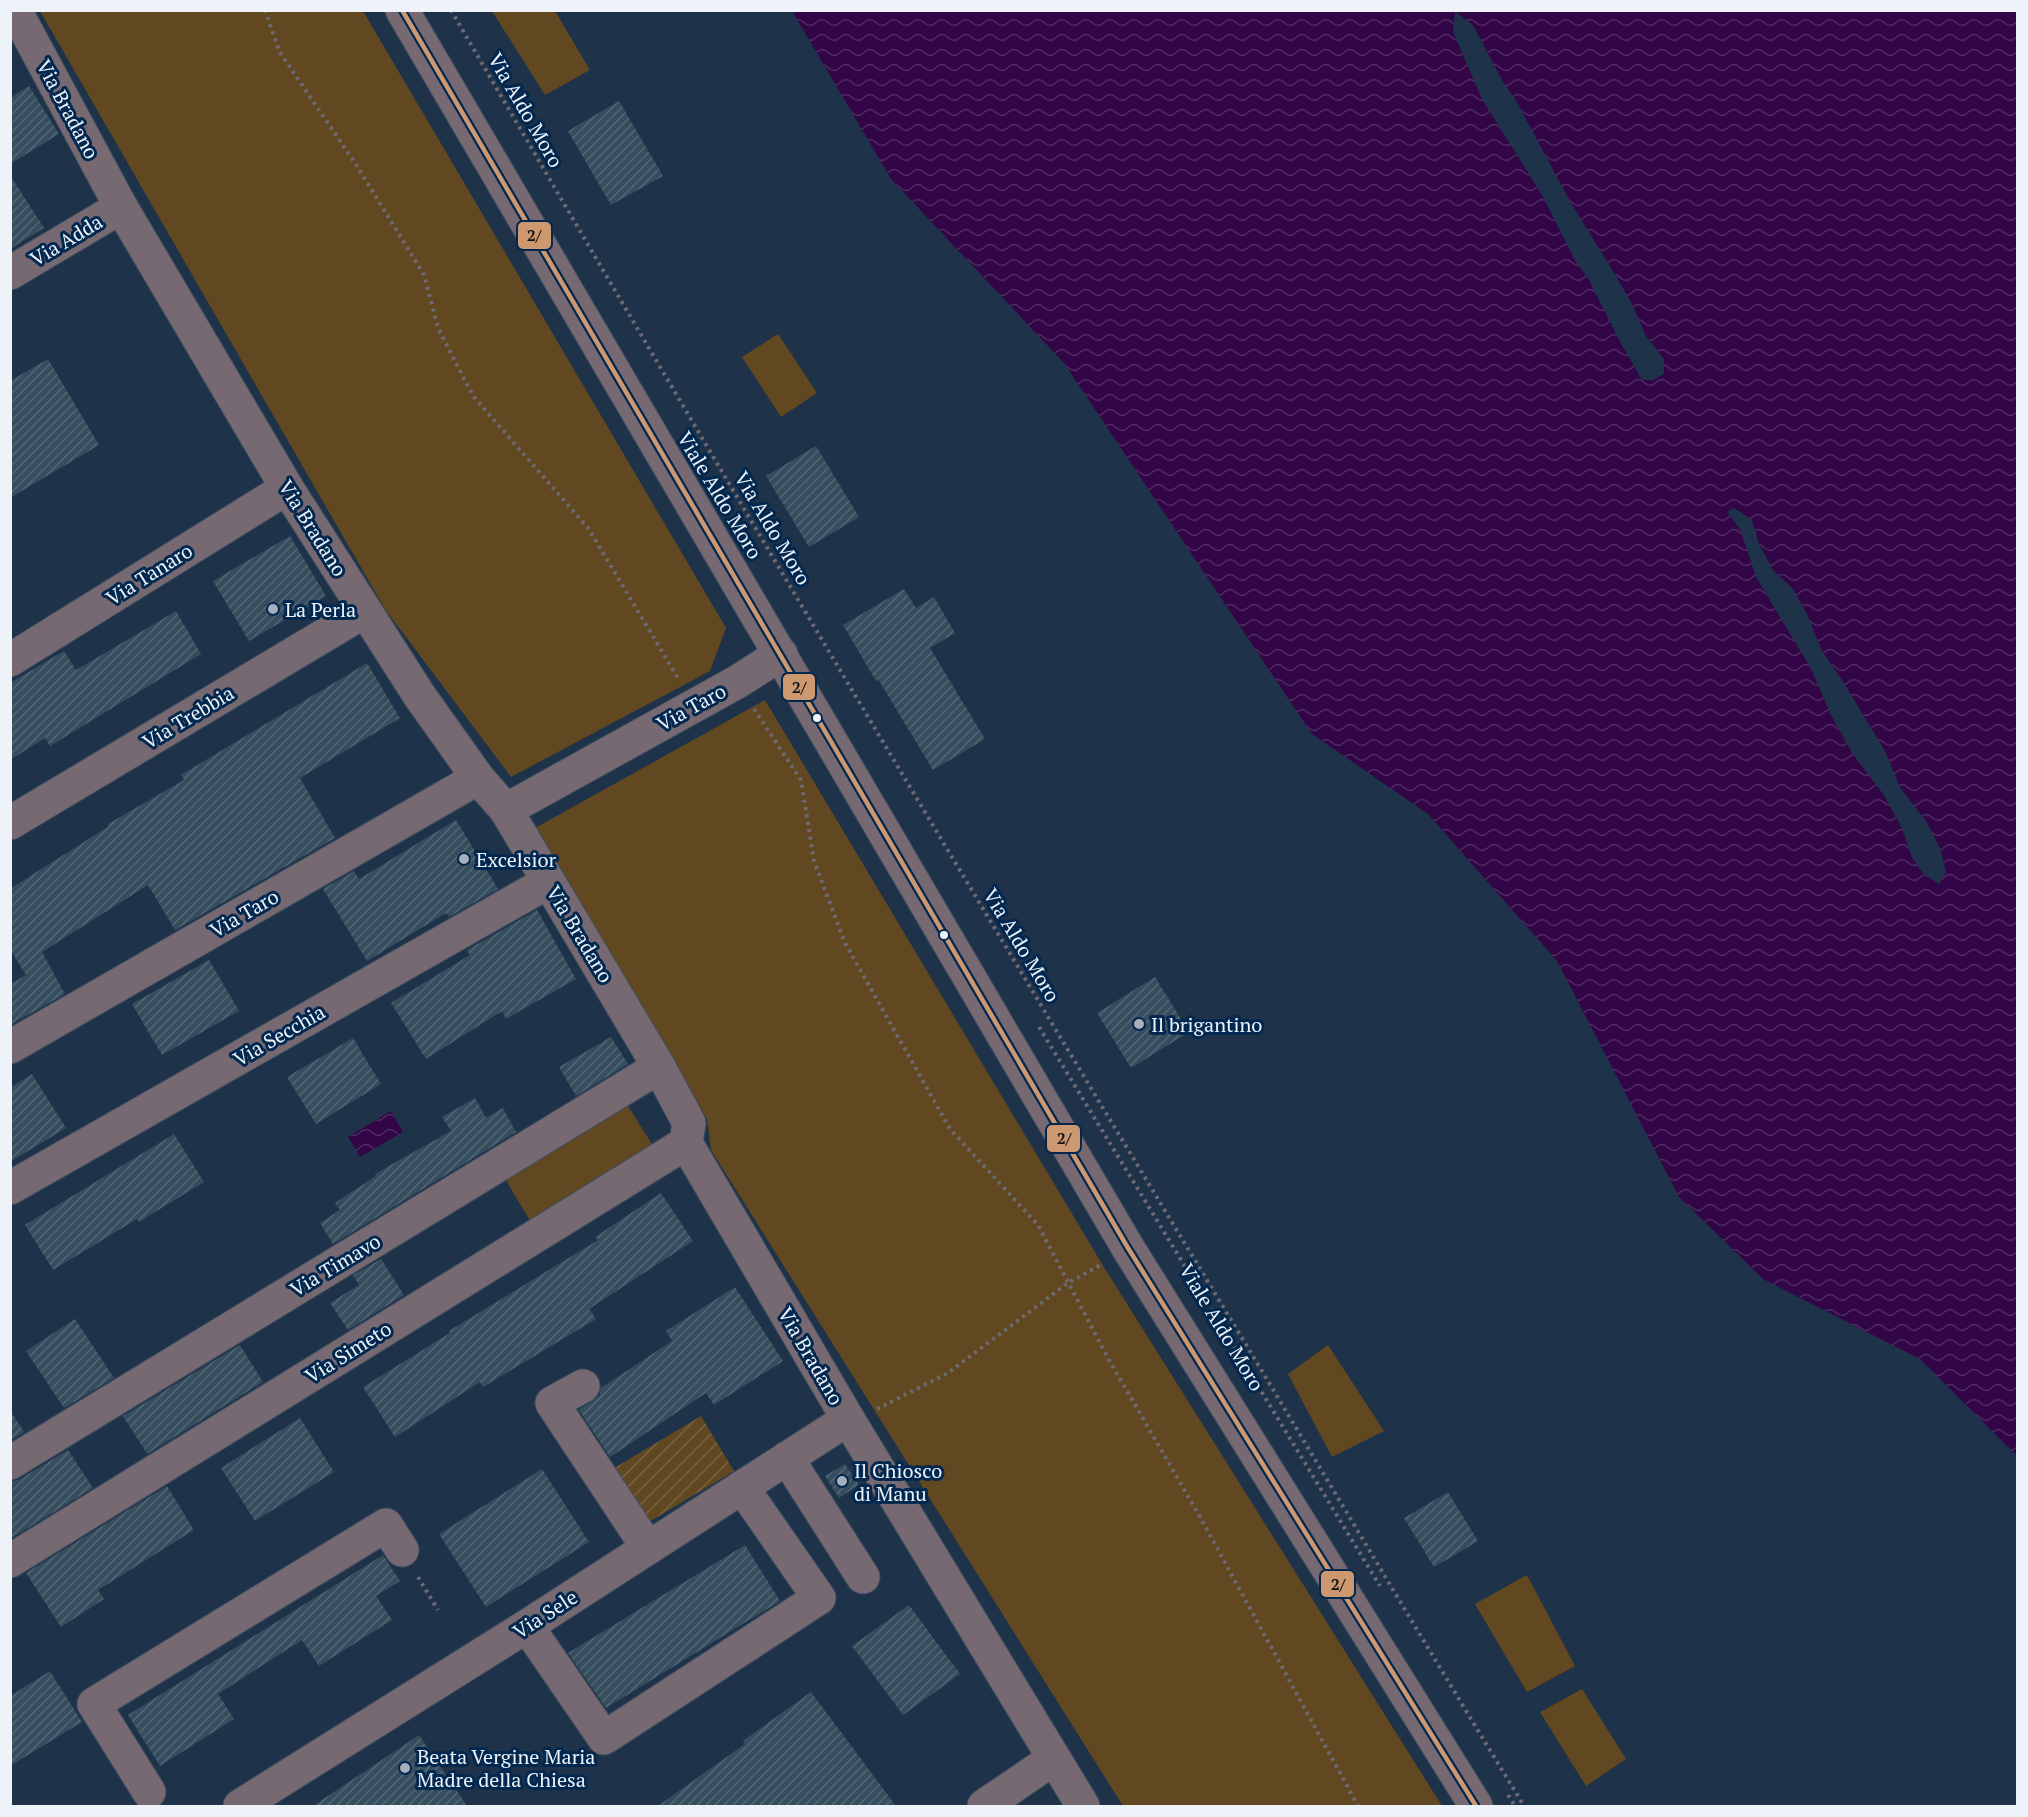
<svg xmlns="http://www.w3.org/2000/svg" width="2028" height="1817" font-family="'PT Serif',serif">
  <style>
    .green { fill: #614820 }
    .garden { fill: url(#garden-furrows) }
    .water { fill: url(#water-waves) }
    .pier { fill: #1e334a }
    .building { fill: url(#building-hatch) }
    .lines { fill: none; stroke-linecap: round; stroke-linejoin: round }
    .minor-casing { stroke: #3e4e5f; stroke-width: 35 }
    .path { stroke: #6d6a74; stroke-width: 4; stroke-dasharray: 3 4.5; stroke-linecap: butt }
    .minor { stroke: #776972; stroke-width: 33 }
    .bus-1-casing { stroke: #022850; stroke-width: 9 }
    .bus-1 { stroke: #cd976f; stroke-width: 4.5 }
    .poi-dot { fill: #a5b0bc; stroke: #022850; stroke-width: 2 }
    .bus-dot { fill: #edf3f9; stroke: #022850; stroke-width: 2 }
    .labels { text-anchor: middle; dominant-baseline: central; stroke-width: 6; stroke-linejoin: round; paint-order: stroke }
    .street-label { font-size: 20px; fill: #edf3f9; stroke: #022850 }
    .poi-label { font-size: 20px; fill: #edf3f9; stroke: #022850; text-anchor: start }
    .line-badge { stroke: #022850; stroke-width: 2 }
    .pale-badge-label { font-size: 16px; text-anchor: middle; font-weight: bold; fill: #111 }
  </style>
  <defs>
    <pattern id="garden-furrows" width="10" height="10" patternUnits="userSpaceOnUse" patternTransform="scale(1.5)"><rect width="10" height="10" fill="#614820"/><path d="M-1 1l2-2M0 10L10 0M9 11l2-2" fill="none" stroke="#786341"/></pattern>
    <pattern id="water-waves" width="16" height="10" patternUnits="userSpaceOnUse" patternTransform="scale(1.5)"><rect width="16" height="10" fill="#320547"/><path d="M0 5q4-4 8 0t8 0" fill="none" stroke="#502a62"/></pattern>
    <pattern id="building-hatch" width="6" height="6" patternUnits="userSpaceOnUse" patternTransform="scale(1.5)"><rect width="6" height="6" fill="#364d5d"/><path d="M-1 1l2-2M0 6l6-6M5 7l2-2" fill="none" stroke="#536775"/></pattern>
  </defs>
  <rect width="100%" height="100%" fill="#1e334a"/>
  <!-- green -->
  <g class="green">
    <polygon points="494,10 555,11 590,70 545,95 492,11"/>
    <polygon points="40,11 363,11 726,628 710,671 511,777 385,609"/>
    <polygon points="778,334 817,393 781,417 742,357"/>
    <polygon points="765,700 1102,1264 1442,1806 1123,1806 711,1150 707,1119 535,828"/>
    <polygon points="623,1098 655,1149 532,1224 501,1172"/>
    <polygon points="1328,1345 1384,1431 1332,1457 1288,1374"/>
    <polygon points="1527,1575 1575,1666 1527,1692 1475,1604"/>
    <polygon points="1582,1689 1626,1759 1586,1786 1540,1712"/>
  </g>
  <!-- garden -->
  <polygon class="garden" points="701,1416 734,1471 644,1525 611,1470"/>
  <!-- water -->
  <g class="water">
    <polygon points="792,11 2017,11 2017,1456 1920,1359 1763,1279 1679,1197 1557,961 1428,814 1312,734 1064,363 891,179"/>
    <polygon points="391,1111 403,1132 360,1157 348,1137"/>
  </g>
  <!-- pier -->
  <g class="pier">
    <polygon points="1455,11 1473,25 1502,80 1516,101 1571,203 1613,271 1631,302 1646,336 1664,359 1664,374 1653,380 1642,380 1619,340 1588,278 1576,262 1542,195 1482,99 1453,32"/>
    <polygon points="1734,508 1752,520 1759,544 1773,570 1793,589 1807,614 1822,651 1842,680 1885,751 1901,789 1926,821 1940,848 1946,873 1939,884 1923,874 1912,857 1902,828 1883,794 1852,753 1831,715 1810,667 1756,577 1740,529 1727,512"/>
  </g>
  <!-- building -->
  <g class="building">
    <polygon points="29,86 59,134 10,164 10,98"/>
    <polygon points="619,101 663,176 611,205 568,131"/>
    <polygon points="10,175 44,228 10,249"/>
    <polygon points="48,359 99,445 10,498 10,381"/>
    <polygon points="816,446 859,517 809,547 766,476"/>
    <polygon points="290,536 326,596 249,641 213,581"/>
    <polygon points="904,589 916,608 934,597 955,633 930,648 985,739 933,770 878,679 876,681 843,625"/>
    <polygon points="176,611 201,654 50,746 45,738 10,760 10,683 64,651 76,670"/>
    <polygon points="367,663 400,718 300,778 335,838 175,930 148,885 42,952 65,994 10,1025 10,984 26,975 10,949 10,889 109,826 108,824 184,780 181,775"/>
    <polygon points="456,820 498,889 449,917 446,913 367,961 323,889 354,871 359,879"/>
    <polygon points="537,910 576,979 506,1019 502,1011 426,1059 391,1003 470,955 467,950"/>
    <polygon points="209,960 239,1011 162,1055 132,1004"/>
    <polygon points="1155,977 1189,1032 1131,1068 1097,1013"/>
    <polygon points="611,1037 628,1064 576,1096 559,1067"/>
    <polygon points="353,1038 381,1084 316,1124 287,1077"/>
    <polygon points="32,1074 66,1128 10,1162 10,1088"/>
    <polygon points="475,1098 486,1118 503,1108 516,1132 333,1244 320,1223 340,1210 335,1203 376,1176 375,1174 451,1131 442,1117"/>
    <polygon points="174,1134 204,1182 139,1222 137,1219 53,1270 25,1225"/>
    <polygon points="661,1193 693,1241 589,1309 596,1319 483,1387 480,1382 395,1437 363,1387 450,1333 449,1331 598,1240 595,1237"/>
    <polygon points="381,1259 404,1295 348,1330 330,1303 359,1285 353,1275"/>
    <polygon points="735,1287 783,1361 714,1405 706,1393 610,1457 579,1410 599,1396 601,1388 672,1341 666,1331"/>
    <polygon points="75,1319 114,1378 64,1408 26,1351"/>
    <polygon points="240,1345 263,1382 147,1454 123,1416"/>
    <polygon points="10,1410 24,1432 10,1441"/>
    <polygon points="300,1418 334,1472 255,1521 221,1468"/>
    <polygon points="68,1450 93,1488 10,1539 10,1482 20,1479"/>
    <polygon points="845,1464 859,1485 839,1498 825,1476"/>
    <polygon points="542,1469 589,1542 486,1607 439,1534"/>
    <polygon points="167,1486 194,1530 98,1590 104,1599 61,1627 26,1573"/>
    <polygon points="1448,1492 1478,1541 1434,1567 1404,1518"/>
    <polygon points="745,1545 780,1601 606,1708 568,1653"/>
    <polygon points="383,1555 400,1581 376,1596 392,1620 319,1666 302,1640 218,1694 234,1719 160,1766 128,1715"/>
    <polygon points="909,1605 960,1674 903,1715 852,1646"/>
    <polygon points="50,1671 82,1722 10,1766 10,1696"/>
    <polygon points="811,1692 896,1806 658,1806 745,1744 743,1741"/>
    <polygon points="419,1735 467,1806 313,1806"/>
  </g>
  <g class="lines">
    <!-- minor casing -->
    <g class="minor-casing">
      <g id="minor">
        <polyline points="15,10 121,207 287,488 419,695 478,778 506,810 659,1067 689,1123 686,1143 848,1419 1083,1806"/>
        <polyline points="402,10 1128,1248 1476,1806"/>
        <polyline points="10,273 121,207"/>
        <polyline points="10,660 287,488"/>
        <polyline points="506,810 737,682 781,654"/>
        <polyline points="10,823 365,611"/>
        <polyline points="10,1047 478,778"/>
        <polyline points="10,1188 548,882"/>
        <polyline points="583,1386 552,1403 648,1548"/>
        <polyline points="787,1458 863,1577"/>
        <polyline points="10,1463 659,1067"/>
        <polyline points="10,1561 686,1143"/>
        <polyline points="527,1626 604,1738 819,1598 742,1487"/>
        <polyline points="149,1792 94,1704 386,1525 402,1550"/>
        <polyline points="240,1806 527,1626 848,1419"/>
        <polyline points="984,1806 1053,1759"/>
      </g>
    </g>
    <!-- path -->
    <g class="path">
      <polyline points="265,10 279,51 357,166 424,275 438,328 473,396 588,528 678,678"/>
      <path d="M 451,10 C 710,456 975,897 1242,1338 C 1336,1494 1429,1651 1524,1806"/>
      <polyline points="754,709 801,780 814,861 845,943 950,1129 1038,1225 1109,1360 1199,1515 1358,1806"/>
      <polyline points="1039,1027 1380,1586"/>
      <polyline points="877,1409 948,1373 1068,1283 1102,1264"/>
      <polyline points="418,1577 438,1610"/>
      <polyline points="1508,1795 1515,1806"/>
    </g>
    <!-- minor -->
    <use href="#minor" class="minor"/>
    <!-- bus-1 casing -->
    <g class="bus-1-casing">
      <polyline id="bus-1" points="402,10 1128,1248 1476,1806"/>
    </g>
    <!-- bus-1 -->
    <use href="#bus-1" class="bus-1"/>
  </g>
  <!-- markers -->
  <g class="poi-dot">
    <circle cx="273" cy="609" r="6"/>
    <circle cx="464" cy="859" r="6"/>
    <circle cx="1139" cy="1024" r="6"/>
    <circle cx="842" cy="1481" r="6"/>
    <circle cx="405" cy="1768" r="6"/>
  </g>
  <g class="bus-dot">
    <circle cx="817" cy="718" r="5"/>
    <circle cx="944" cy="935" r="5"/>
  </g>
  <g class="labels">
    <!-- street labels -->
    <g class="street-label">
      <text transform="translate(68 109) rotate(62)">Via Bradano</text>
      <text transform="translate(526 110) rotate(60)">Via Aldo Moro</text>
      <text transform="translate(66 240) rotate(-31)">Via Adda</text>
      <text transform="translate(720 495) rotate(59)">Viale Aldo Moro</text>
      <text transform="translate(313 528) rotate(58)">Via Bradano</text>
      <text transform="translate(773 528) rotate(59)">Via Aldo Moro</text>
      <text transform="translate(149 574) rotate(-32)">Via Tanaro</text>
      <text transform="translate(691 707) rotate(-29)">Via Taro</text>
      <text transform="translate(188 717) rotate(-31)">Via Trebbia</text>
      <text transform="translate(244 913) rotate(-30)">Via Taro</text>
      <text transform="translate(580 934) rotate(59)">Via Bradano</text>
      <text transform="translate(1022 945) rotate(59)">Via Aldo Moro</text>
      <text transform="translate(279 1035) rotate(-30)">Via Secchia</text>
      <text transform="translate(335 1265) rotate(-31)">Via Timavo</text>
      <text transform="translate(1222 1327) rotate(59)">Viale Aldo Moro</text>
      <text transform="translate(348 1352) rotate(-32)">Via Simeto</text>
      <text transform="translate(811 1356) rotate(60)">Via Bradano</text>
      <text transform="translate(545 1614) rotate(-33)">Via Sele</text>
    </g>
    <!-- poi labels -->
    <g class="poi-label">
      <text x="285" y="609">La Perla</text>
      <text x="476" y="859">Excelsior</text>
      <text x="1151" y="1024">Il brigantino</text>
      <text x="854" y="1470">Il Chiosco<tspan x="854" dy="23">di Manu</tspan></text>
      <text x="417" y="1756">Beata Vergine Maria<tspan x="417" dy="23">Madre della Chiesa</tspan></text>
    </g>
  </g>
  <g class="line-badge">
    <rect x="517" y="221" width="35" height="29" rx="6" fill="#cd976f"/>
    <rect x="782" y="673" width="34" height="28" rx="6" fill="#cd976f"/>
    <rect x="1046" y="1124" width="35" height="29" rx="6" fill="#cd976f"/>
    <rect x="1320" y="1570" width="35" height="28" rx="6" fill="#cd976f"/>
  </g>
  <g class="pale-badge-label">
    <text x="534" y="241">2/</text>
    <text x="799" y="693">2/</text>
    <text x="1064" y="1144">2/</text>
    <text x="1338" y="1590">2/</text>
  </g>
  <!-- border -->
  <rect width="2028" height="1817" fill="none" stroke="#edf3f9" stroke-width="24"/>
</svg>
